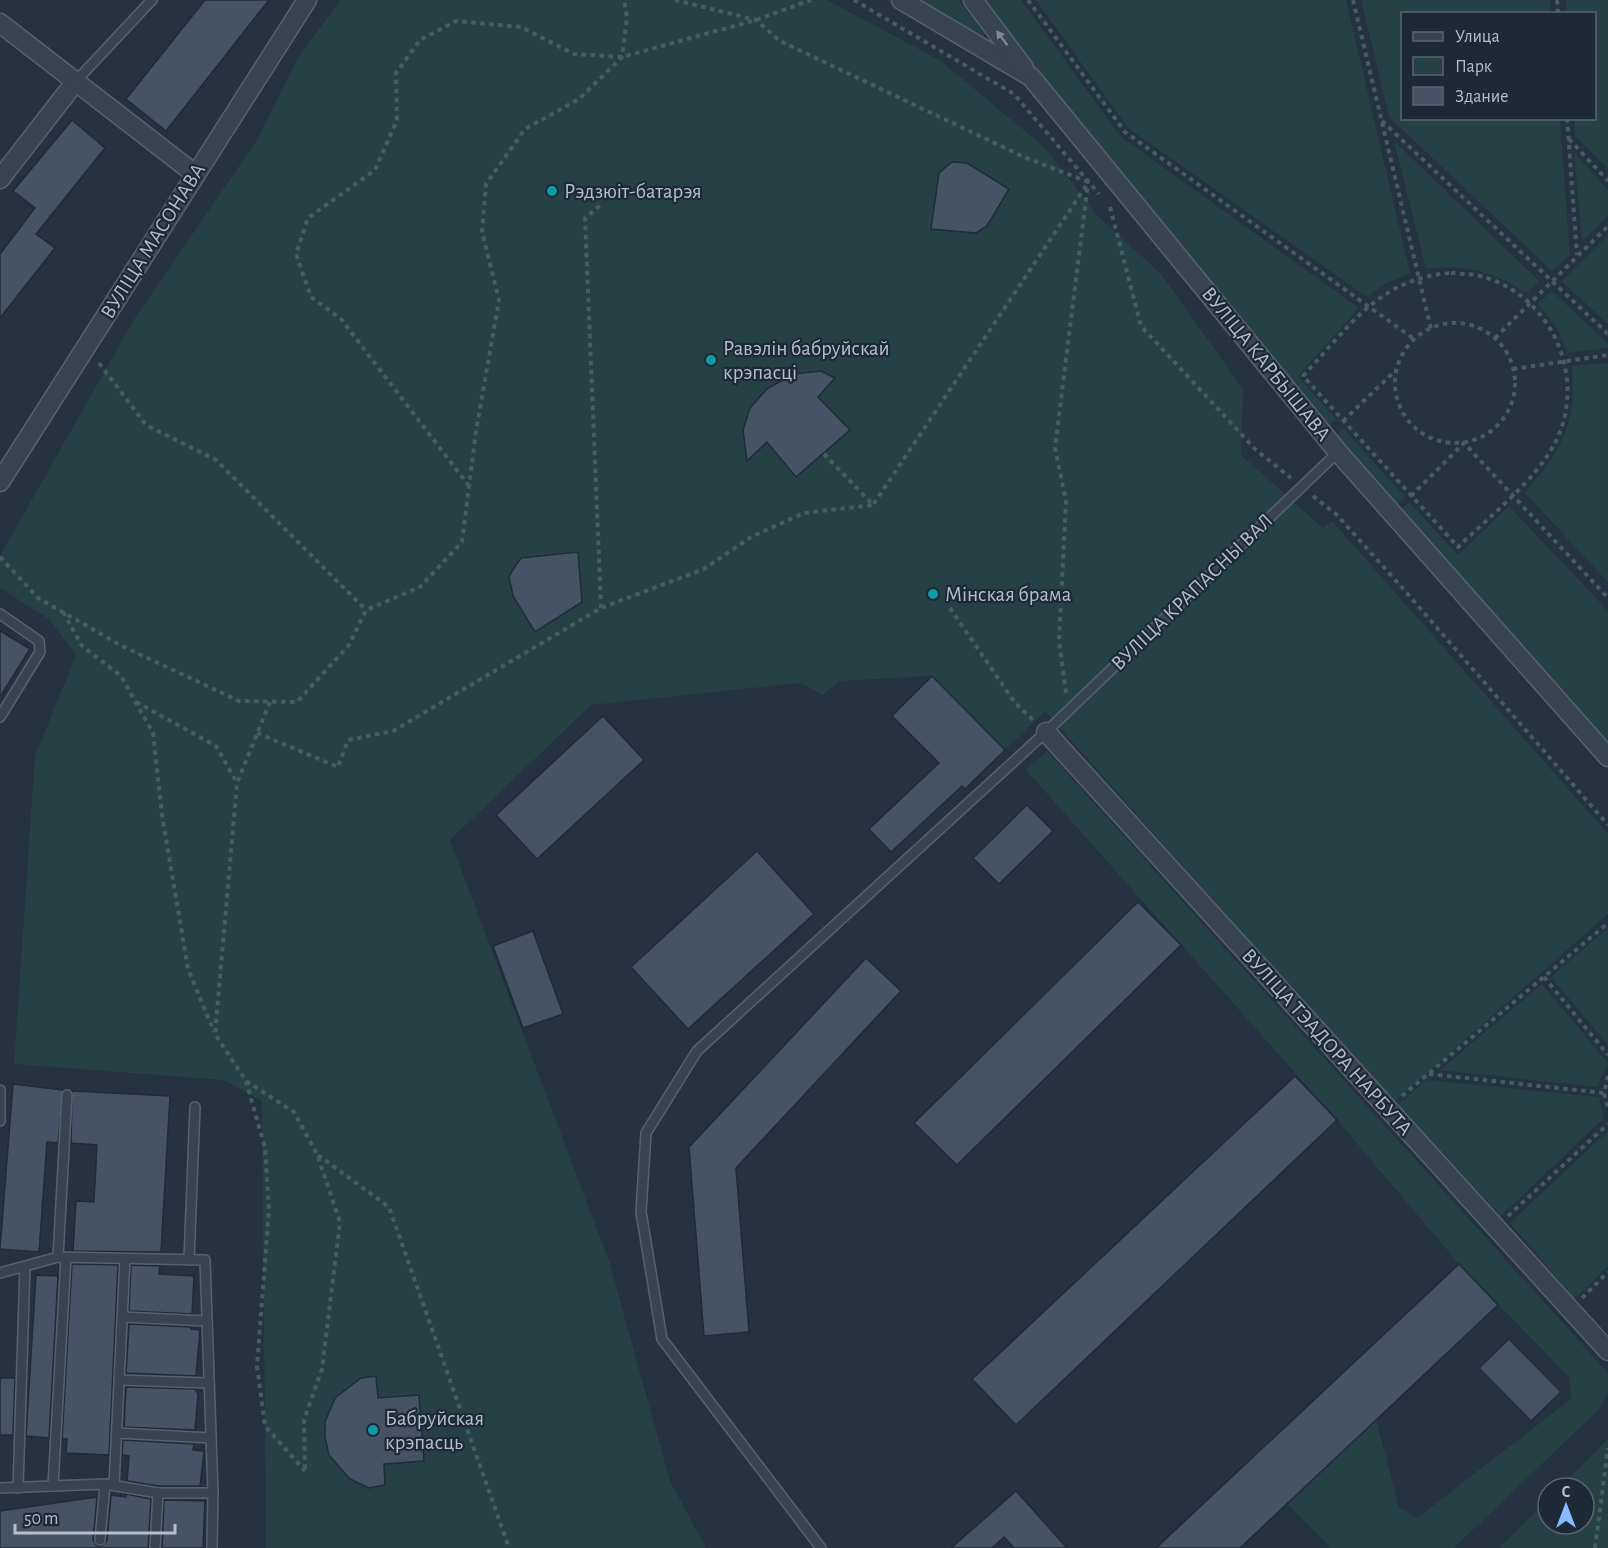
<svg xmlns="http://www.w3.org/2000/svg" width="1608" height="1548" font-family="'Alegreya Sans',sans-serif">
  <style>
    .green { fill: #264143 }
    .building { fill: #445466; stroke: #1f2b39; stroke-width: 1.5 }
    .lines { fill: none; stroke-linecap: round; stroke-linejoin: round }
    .service-casing { stroke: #56626f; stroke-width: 12 }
    .minor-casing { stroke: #56626f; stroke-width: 21 }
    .path { stroke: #445d60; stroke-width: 4; stroke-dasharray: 4.5 4.5; stroke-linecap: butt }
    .service { stroke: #384451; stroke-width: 9 }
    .minor { stroke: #384451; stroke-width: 18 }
    .oneway { fill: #7d8895 }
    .culture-dot { fill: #0f9aa8; stroke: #1d2937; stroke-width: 2 }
    .labels { text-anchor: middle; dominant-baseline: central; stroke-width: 4.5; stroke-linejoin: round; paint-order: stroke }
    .poi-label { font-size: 21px; fill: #b5bfcc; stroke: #1d2937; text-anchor: start }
    .street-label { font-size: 21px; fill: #b5bfcc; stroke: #1d2937 }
  </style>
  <rect width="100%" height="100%" fill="#243242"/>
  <!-- green -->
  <g class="green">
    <polygon points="340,0 827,0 941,61 1044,147 1098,216 1161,274 1243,389 1241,455 1323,528 1332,521 1608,834 1608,914 1393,1103 1045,711 1005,750 932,676 839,681 823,695 800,683 591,705 450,840 609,1261 670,1481 706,1548 266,1548 262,1101 223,1080 14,1064 35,756 76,655 49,619 0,588 0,556 133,321 257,140 298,58"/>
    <polygon points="919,0 958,0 986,33 980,40"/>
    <polygon points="986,0 1021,0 1121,137 1359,308 1298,376 1336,419 1326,429 1038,73"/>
    <polygon points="1036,0 1346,0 1410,273 1383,285 1367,297 1128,128"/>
    <polygon points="1361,0 1550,0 1551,13 1402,14 1402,118 1560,119 1570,255 1552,271 1389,117"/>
    <polygon points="1566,0 1608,0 1608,169 1575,136 1574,119 1594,118 1594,14 1567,13"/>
    <path d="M 1394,141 L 1539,281 L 1526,293 C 1495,272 1463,264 1426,269 Z"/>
    <polygon points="1574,152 1608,190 1608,215 1582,242"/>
    <polygon points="1608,235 1608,324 1562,281"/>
    <polygon points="1552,291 1608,344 1608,348 1567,353 1558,330 1538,304"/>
    <path d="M 1608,363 L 1608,582 L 1525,493 C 1562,448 1576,427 1572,366 Z"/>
    <polygon points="1344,429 1405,497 1393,508 1334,437"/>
    <polygon points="1409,502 1458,555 1509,506 1608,611 1608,747 1398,513"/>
    <polygon points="1047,751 1608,1373 1608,1391 1599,1409 1454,1548 1331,1548 1287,1504 1376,1420 1399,1507 1417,1518 1571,1399 1569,1377 1459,1264 1337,1120 1026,770"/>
    <polygon points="1608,928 1608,1045 1551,977"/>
    <polygon points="1542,984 1608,1063 1597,1087 1440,1070"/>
    <polygon points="1426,1080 1599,1097 1604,1118 1501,1216 1398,1104"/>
    <polygon points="1608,1131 1608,1266 1575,1299 1510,1223"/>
    <polygon points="1608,1439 1608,1548 1499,1548 1548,1499 1548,1524 1584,1524 1584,1488 1559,1488"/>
  </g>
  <!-- building -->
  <g class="building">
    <polygon points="205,0 269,0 166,131 126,99"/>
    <polygon points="72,120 105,148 36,234 55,248 0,318 0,254 35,208 13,191"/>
    <polygon points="952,162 967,163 1009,189 987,226 976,233 931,229 939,173"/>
    <polygon points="821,371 835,378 818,397 850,430 796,477 767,442 747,461 743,430 750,408 767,389 793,374"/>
    <polygon points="578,552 582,602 535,632 513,596 509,577 514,568 521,558"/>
    <polygon points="0,631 30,649 0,697"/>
    <polygon points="932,676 1005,750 965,789 962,786 891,852 869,829 939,763 892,716"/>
    <polygon points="603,716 644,760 537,859 496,815"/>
    <polygon points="1027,805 1053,831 999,884 973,858"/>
    <polygon points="757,851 814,914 688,1029 631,967"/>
    <polygon points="1138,902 1181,945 957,1165 914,1123"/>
    <polygon points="533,931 563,1014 523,1028 493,946"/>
    <polygon points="866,958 901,991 736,1168 749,1332 704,1336 689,1147"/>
    <polygon points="1295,1076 1337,1120 1016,1425 972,1379"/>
    <polygon points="13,1084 63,1090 58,1143 47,1142 39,1252 0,1249"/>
    <polygon points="72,1091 170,1096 161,1252 73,1251 76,1201 94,1202 97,1145 71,1143"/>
    <polygon points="72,1264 118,1265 109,1455 66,1453 67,1439 62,1439"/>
    <polygon points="1459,1264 1498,1305 1376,1420 1240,1548 1156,1548"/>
    <polygon points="131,1265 160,1266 159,1274 194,1276 192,1314 129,1311"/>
    <polygon points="36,1275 58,1276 49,1438 26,1436"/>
    <polygon points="129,1324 191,1327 191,1329 200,1330 196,1376 126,1373"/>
    <polygon points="1509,1339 1561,1392 1531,1421 1479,1368"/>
    <polygon points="376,1376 378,1398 419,1395 424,1461 384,1464 385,1485 369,1488 350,1479 329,1455 325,1437 325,1422 335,1398 361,1378"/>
    <polygon points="0,1378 15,1378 13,1435 0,1435"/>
    <polygon points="126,1387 195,1389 198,1394 195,1430 124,1427"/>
    <polygon points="123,1440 194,1444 193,1450 204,1451 200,1486 159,1486 127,1481 129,1456 122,1455"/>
    <polygon points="1016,1491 1067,1548 1014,1548 1004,1537 992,1548 951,1548"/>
    <polygon points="126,1494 151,1499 148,1548 0,1548 0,1511 97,1497 93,1540 97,1546 102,1546 107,1541 111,1495 126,1497"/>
    <polygon points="164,1500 205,1501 203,1548 162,1548"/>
  </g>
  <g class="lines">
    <!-- service casing -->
    <g class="service-casing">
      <g id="service">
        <polyline points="76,81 152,0"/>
        <polyline points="0,614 39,641 40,652 0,717"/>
        <polyline points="0,1090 0,1121"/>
        <polyline points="58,1257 67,1095"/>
        <polyline points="189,1260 195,1107"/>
        <polyline points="0,1273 58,1257 205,1260 213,1493 158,1493 105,1484 0,1488"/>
        <polyline points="123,1317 207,1321"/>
        <polyline points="119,1380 209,1383"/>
        <polyline points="117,1433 211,1438"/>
        <polyline points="114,1485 125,1259"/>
        <polyline points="53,1486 66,1258"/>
        <polyline points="18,1488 25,1266"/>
        <polyline points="100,1540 105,1484"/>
        <polyline points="155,1548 158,1493"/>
        <polyline points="212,1548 213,1493"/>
        <polyline points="821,1548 662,1339 641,1212 646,1133 697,1051 1046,732 1338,452"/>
      </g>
    </g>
    <!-- minor casing -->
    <g class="minor-casing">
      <g id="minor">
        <polyline points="901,0 1031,77 1338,452 1608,757"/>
        <polyline points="973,0 1024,68"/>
        <polyline points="0,23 195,174"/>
        <polyline points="0,179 76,81"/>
        <polyline points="0,482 307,0"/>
        <polyline points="1046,732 1608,1351"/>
      </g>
    </g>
    <!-- path -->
    <g class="path">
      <polyline points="675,0 756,20 780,41 1024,157 1088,182"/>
      <polyline points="854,0 1014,94 1099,194"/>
      <polyline points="1028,0 1125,132 1414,339"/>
      <polyline points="1353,0 1431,329"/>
      <polyline points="1557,0 1558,14"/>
      <polyline points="1567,118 1577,255"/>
      <polyline points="1382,121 1608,334"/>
      <polyline points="1569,139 1608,181"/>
      <polyline points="1110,207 1141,326 1256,450 1291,478"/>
      <path d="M 1451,273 C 1463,274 1476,274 1487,278 C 1555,300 1587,381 1555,443 C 1535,481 1489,517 1458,547 L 1303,376 C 1349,327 1379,278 1451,273 Z"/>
      <circle cx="1455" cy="383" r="60"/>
      <polyline points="1495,338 1608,226"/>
      <polyline points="99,363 146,425 216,460 366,610"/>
      <polyline points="1513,369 1608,355"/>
      <polyline points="1343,421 1396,370"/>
      <polyline points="824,454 873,505 1088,183"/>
      <polyline points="469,486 341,319 311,297 296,254 308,218 375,170 397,120 396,73 420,40 456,21 521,27 574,54 622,57 756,20 811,0"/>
      <polyline points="1313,496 1337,515 1406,592 1608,825"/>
      <polyline points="1411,496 1464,443 1608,598"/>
      <polyline points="0,557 38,598 122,646 239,701 297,702 349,645 366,610 420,587 462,542 476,431 499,300 482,232 486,184 525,129 579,99 622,57 627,17 624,0"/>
      <polyline points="601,608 585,218 603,203"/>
      <polyline points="950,608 1015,703 1034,721"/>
      <polyline points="63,612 82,646 121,676 153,733 162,815 188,969 214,1032"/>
      <polyline points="1066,693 1059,641 1066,501 1055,448 1088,183"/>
      <polyline points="136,702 216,746 237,783"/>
      <polyline points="270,702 237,783 215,1034 246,1081 294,1112 317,1154 340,1222 322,1369 304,1420 305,1472"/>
      <polyline points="257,733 338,767 348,740 393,731 601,608 704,569 751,537 804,513 873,505"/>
      <polyline points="1544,977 1608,1055"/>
      <polyline points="1429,1074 1604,1093"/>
      <polyline points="1608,1076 1604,1093 1608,1108"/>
      <polyline points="246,1081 265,1148 269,1209 257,1366 265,1426 305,1471"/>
      <polyline points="1402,1096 1608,923"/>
      <polyline points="318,1155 389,1207 509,1548"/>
      <polyline points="1508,1216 1608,1124"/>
      <polyline points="1582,1298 1608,1272"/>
      <polyline points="1595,1548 1608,1448"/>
    </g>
    <!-- service -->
    <use href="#service" class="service"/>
    <!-- minor -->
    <use href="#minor" class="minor"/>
  </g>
  <!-- one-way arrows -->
  <defs><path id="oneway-solid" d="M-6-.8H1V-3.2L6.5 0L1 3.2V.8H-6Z" transform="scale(1.5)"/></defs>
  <use class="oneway" href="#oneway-solid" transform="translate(1002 38) rotate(-127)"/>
  <!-- markers -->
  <g class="culture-dot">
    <circle cx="552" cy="191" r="6"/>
    <circle cx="711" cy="360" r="6"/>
    <circle cx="933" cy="594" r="6"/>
    <circle cx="373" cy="1430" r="6"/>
  </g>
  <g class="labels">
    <!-- poi labels -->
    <g class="poi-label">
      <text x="564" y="191">Рэдзюіт-батарэя</text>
      <text x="723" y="348">Равэлін бабруйскай<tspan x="723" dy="24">крэпасці</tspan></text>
      <text x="945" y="594">Мінская брама</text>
      <text x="385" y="1418">Бабруйская<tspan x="385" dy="24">крэпасць</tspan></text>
    </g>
    <!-- street labels -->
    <g class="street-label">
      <text transform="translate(153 241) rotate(-58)">ВУЛІЦА МАСОНАВА</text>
      <text transform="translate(1266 364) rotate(51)">ВУЛІЦА КАРБЫШАВА</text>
      <text transform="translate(1192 592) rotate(-44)">ВУЛІЦА КРАПАСНЫ ВАЛ</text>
      <text transform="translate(1327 1042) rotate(48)">ВУЛІЦА ТЭАДОРА НАРБУТА</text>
    </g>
  </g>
  <!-- legend -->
  <rect x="1401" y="12" width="195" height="108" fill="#1d2937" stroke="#5a6573" stroke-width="1.5"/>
  <rect x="1413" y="32" width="30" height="9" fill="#384451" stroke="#5a6573" stroke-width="1.5"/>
  <text x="1455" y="42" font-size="18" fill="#b5bfcc">Улица</text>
  <rect x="1413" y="57" width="30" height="18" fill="#264143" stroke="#5a6573" stroke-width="1.5"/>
  <text x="1455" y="72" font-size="18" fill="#b5bfcc">Парк</text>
  <rect x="1413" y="87" width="30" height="18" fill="#445466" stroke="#5a6573" stroke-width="1.5"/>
  <text x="1455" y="102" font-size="18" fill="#b5bfcc">Здание</text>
  <!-- north arrow -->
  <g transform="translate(1566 1506)"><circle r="28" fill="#1d2937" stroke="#5a6573" stroke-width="1.5"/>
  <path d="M0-4.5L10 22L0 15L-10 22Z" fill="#87baff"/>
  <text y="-9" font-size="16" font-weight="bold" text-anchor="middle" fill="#b5bfcc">С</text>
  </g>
  <!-- scale -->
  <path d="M15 1524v9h160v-9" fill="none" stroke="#b5bfcc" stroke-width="3"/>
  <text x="24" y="1524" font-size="18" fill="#b5bfcc" stroke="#1d2937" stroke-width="4.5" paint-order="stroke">50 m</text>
</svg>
